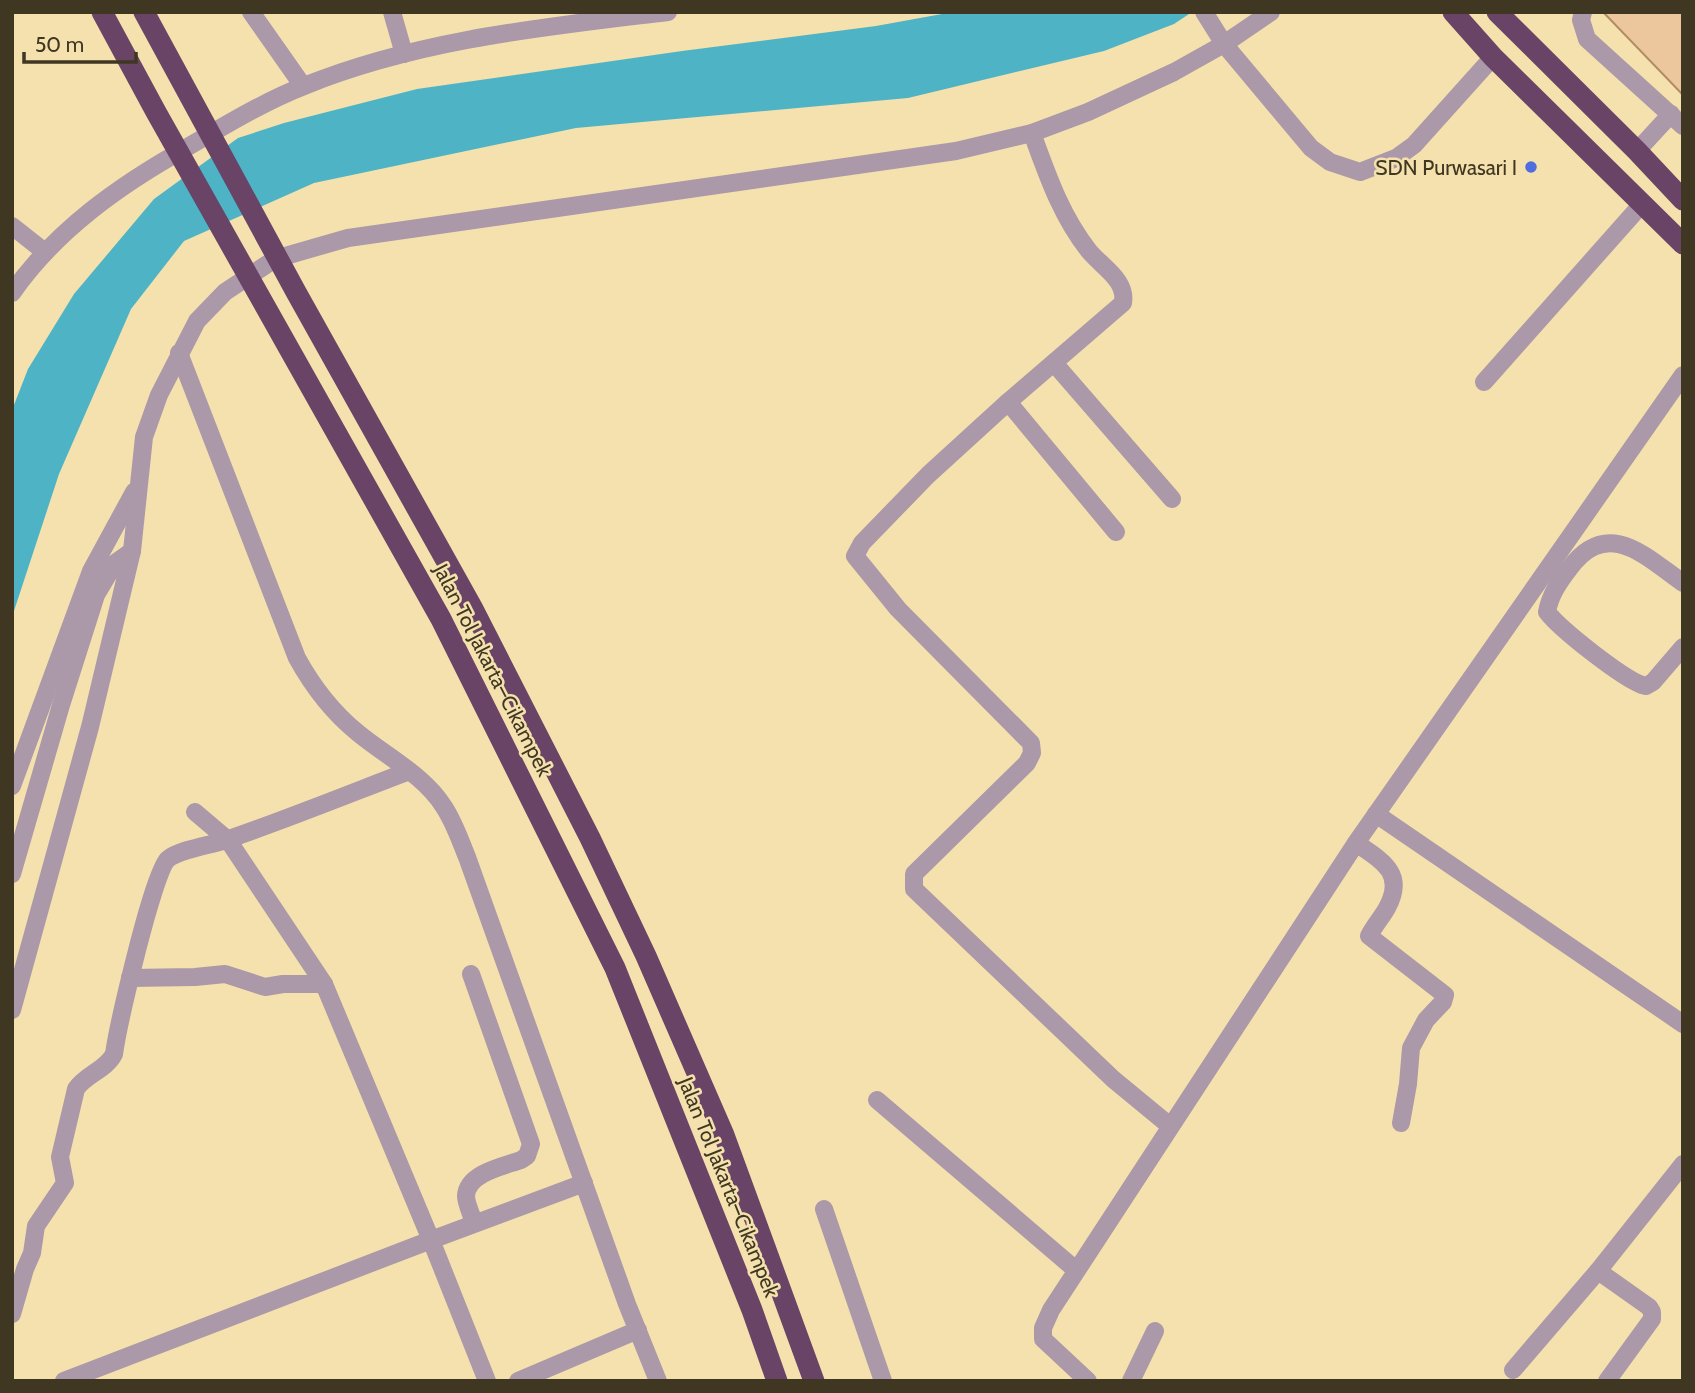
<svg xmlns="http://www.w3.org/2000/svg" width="1695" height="1393" font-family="Cabin,sans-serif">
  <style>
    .water { fill: #4eb4c5 }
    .building { fill: #ecc69c; stroke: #b18d64; stroke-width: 2 }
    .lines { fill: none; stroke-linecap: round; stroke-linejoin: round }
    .minor { stroke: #ab98a9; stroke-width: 18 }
    .highway { stroke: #694466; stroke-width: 21 }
    .poi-dot { fill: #4f6ce0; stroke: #f5e1ad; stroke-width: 2.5 }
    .labels { text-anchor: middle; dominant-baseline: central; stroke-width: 5; stroke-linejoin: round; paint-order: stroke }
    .poi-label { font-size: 21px; fill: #3f3722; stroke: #f5e1ad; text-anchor: end }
    .street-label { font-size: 21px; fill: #3f3722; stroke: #f5e1ad }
  </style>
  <rect width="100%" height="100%" fill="#f5e1ad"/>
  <!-- water -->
  <polygon class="water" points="953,12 1192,12 1174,24 1104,51 908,98 576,128 314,183 184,241 131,309 59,474 12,617 12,410 28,369 74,294 154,199 238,138 284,123 417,89 682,51 876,26"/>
  <!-- building -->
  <polygon class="building" points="1603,12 1683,12 1683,95"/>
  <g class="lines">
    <!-- minor -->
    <g class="minor">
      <polyline points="251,12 303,86"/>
      <polyline points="392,12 404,54"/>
      <polyline points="1204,12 1224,44 1311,148 1330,162 1360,172 1396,158 1414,145 1493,57"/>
      <polyline points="1583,12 1581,20 1587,39 1683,126"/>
      <path d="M 1032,133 C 1047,174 1061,216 1089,251 C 1102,267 1127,280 1123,303 L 1008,402 L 928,475 L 862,543 L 855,556 L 898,609 L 1031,743 L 1032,753 L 1027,763 L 914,874 L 914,889 L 1113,1079 L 1170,1126"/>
      <polyline points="1637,151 1671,114"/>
      <polyline points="12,226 45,252"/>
      <path d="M 12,293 C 56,230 120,185 186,148 C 224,126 263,102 304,86 C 420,39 545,27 668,12"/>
      <path d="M 179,353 L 297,658 C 313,687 332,712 358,733 C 387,757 424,775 444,807 C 454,822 460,840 467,857 L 627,1304 L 658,1381"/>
      <polyline points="1054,363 1172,499"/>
      <polyline points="1484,382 1642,204"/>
      <polyline points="1008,402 1116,532"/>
      <path d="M 1683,583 C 1644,555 1607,517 1569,569 C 1559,582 1550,595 1547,612 C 1561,630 1621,677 1642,685 L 1646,686 L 1653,682 L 1683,647"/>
      <polyline points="12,786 91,571 134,492"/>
      <polyline points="1376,814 1683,1024"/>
      <path d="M 1356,843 C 1382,861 1406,873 1387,908 C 1382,917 1374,926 1369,936 L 1445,995 L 1443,1002 L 1426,1020 L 1411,1048 L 1408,1084 L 1401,1123"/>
      <polyline points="12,874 61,705 96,595 115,563 132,551"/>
      <path d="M 471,974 L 531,1144 L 527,1156 L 521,1160 C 504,1166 467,1173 466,1196 C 466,1204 472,1215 474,1223"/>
      <polyline points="130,978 195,977 225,974 265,987 283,984 324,984"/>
      <polyline points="12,1010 90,727 132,551 144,437 159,395 197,321 225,292 275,259 348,238 956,151 1032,133 1088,112 1174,72 1224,44 1271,12"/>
      <polyline points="877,1100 1076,1270"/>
      <polyline points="824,1209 883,1381"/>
      <path d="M 12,1314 L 25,1269 L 32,1253 L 36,1226 L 65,1183 L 60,1157 L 76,1089 C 86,1074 106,1070 114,1054 C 118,1026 153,872 168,859 C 180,849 213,845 229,839 C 290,818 349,794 409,771"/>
      <polyline points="1513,1370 1598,1271"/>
      <polyline points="64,1381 431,1240 324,984 228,840 195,812"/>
      <polyline points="487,1381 431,1240 584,1183"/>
      <polyline points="518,1381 638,1330"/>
      <polyline points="1088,1381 1043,1339 1043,1328 1051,1310 1356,843 1683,375"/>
      <polyline points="1131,1381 1155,1331"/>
      <polyline points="1607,1381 1652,1319 1652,1312 1649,1307 1598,1271 1683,1164"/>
    </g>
    <!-- highway -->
    <g class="highway">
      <polyline points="102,12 156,112 441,619 615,968 752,1310 777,1381"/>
      <polyline points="144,12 296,292 472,607 590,838 646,956 724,1135 814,1381"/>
      <polyline points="1453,12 1493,57 1683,244"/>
      <polyline points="1497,12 1637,151 1683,200"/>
    </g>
  </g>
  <!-- markers -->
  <circle class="poi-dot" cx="1531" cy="167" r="7"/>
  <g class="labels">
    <!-- poi labels -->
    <g class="poi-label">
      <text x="1517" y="167">SDN Purwasari I</text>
    </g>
    <!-- street labels -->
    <g class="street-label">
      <text transform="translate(493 670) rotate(63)">Jalan Tol Jakarta–Cikampek</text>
      <text transform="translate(729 1187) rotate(68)">Jalan Tol Jakarta–Cikampek</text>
    </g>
  </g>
  <!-- border -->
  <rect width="1695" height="1393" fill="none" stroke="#3f3722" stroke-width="28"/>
  <!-- scale -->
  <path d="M24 52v10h112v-10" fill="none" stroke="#3f3722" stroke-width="3.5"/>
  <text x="35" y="52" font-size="21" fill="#3f3722" stroke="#f5e1ad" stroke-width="5" paint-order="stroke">50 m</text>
</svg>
